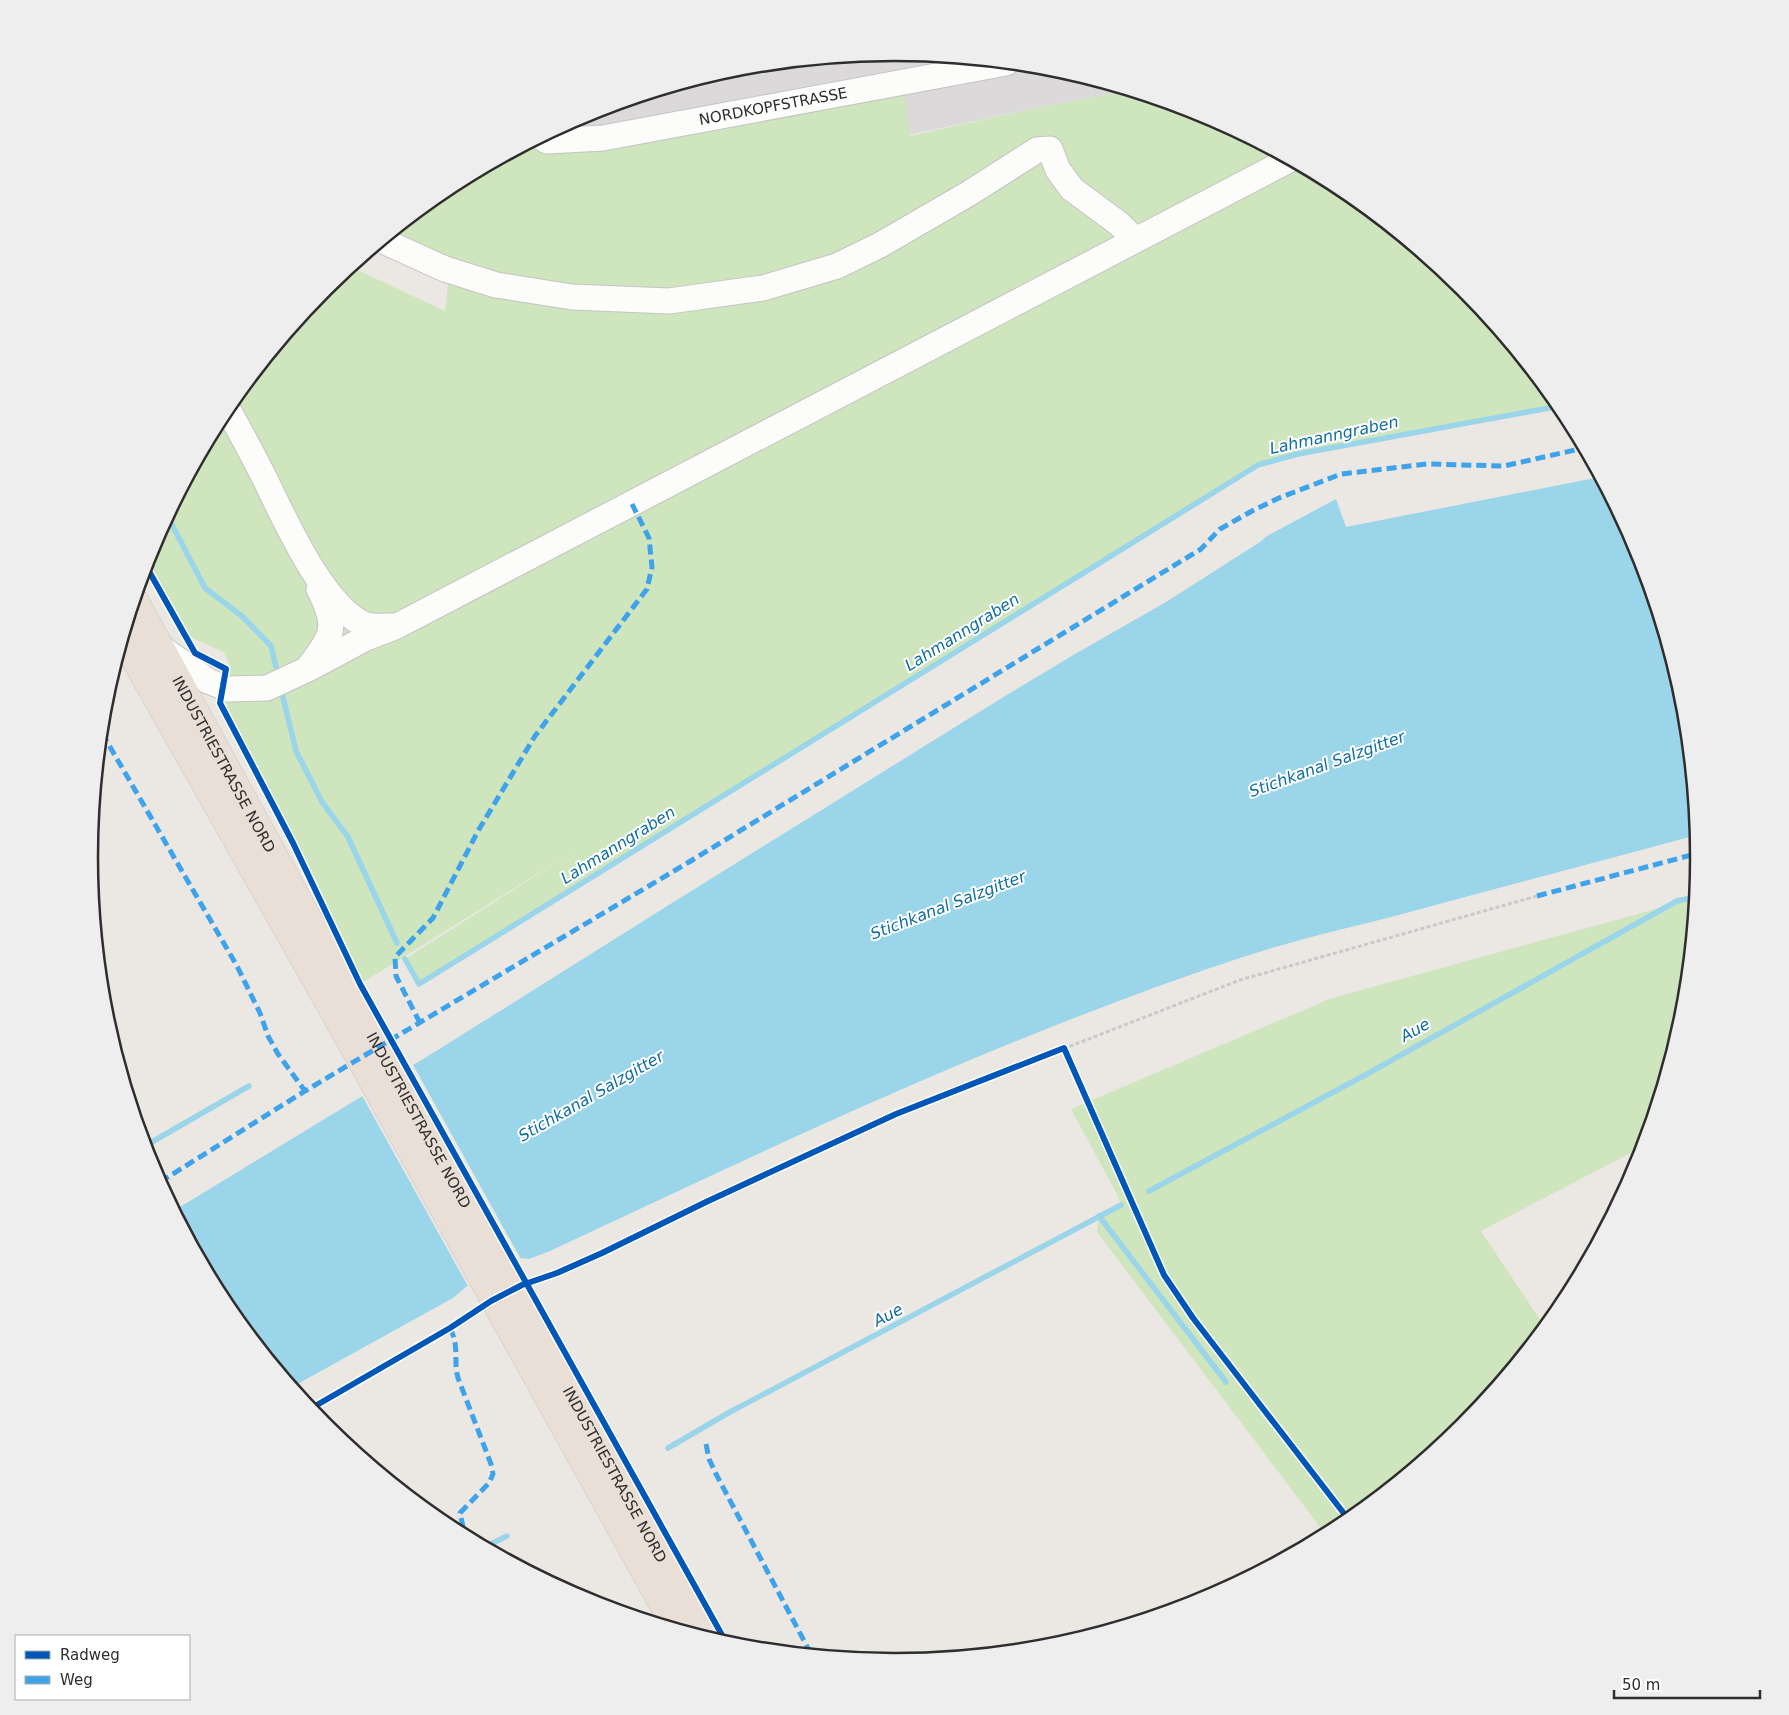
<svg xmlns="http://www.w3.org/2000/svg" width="1789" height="1715" font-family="'DejaVu Sans',sans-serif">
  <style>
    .industrial { fill: #dcd9db }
    .green { fill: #cee5be }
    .water { fill: #9ad5ea }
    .pier { fill: #ebe8e4 }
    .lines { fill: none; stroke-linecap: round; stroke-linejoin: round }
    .stream { stroke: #9ad5ea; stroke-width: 5.5 }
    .minor-casing { stroke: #c5c4c4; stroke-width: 27 }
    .highway-casing { stroke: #c6c5c4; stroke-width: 29 }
    .path { stroke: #c9c9c8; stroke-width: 3; stroke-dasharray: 4 2.5; stroke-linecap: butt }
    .minor { stroke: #fcfcfb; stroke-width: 25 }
    .highway { stroke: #eadfd6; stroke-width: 28 }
    .highway-bridge-casing { stroke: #c6c5c4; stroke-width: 29; stroke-linecap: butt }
    .highway-bridge { stroke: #eadfd6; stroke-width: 28 }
    .quiet { stroke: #3ea3eb; stroke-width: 5; stroke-dasharray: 10 5; stroke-linecap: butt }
    .cycleway-casing { stroke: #fff; stroke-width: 9 }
    .cycleway { stroke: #0057b8; stroke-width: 6 }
    .labels { text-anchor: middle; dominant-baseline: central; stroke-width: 4; stroke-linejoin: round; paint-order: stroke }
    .street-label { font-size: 15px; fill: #2e2e2e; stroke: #fff }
    .water-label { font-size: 16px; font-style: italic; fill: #106d9f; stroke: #fff }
    .rim { fill: none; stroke: #2e2e2e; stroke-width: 2.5 }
  </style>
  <rect width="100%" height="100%" fill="#ebe8e4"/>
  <!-- industrial -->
  <polygon class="industrial" points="895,53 1052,68 1126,91 1036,108 542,213 478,172 587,114 738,68"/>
  <!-- green -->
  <g class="green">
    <polygon points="903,83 910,136 1036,108 1126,91 1203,114 1342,188 1464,288 1560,406 1298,454 1258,465 419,984 405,959 582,846 360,984 296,842 226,709 230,666 224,652 188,636 148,560 151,549 225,410 325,288 351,267 445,311 451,260 392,233 448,188 542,138"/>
    <polygon points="1696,898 1684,1015 1644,1146 1481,1231 1545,1327 1464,1427 1342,1527 1326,1535 1097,1232 1099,1216 1121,1205 1118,1196 1071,1109 1332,998"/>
  </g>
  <!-- water -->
  <path class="water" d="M 1600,477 L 1638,550 L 1684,701 L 1697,835 C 1600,861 1503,887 1406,913 C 1353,927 1298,939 1246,956 C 1006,1035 778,1144 550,1251 L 529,1259 L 521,1258 L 466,1287 L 453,1298 L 292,1387 L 225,1304 L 175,1210 L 441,1048 L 672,903 L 1005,696 L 1075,654 L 1166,602 L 1260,542 L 1267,536 L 1336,499 L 1346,527 Z"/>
  <!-- pier -->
  <polygon class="pier" points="412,1063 522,1261 469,1288 361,1094"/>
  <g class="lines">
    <!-- stream -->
    <g class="stream">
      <polyline points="168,517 205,588 243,617 271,646 276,667"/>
      <polyline points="281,689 296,751 322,802 348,837 397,943"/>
      <polyline points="405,959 419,984 1258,465 1298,454 1560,406"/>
      <polyline points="145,1146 249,1086"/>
      <polyline points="1149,1191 1367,1074 1677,901 1696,897"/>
      <polyline points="1099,1216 1226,1382"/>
      <polyline points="668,1448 730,1412 1121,1205"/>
      <polyline points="485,1547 507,1536"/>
    </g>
    <!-- minor casing -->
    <g class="minor-casing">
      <g id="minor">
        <path id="s1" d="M 542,138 L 547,141 L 603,138 L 1006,63"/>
        <polyline points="383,241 445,269 496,285 572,297 669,301 763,288 837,266 880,245 968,194 1037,150 1050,149 1058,170 1072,189 1118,223 1135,239"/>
        <path d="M 227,408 C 240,431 253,455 265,479 C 284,518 324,609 366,625 C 373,627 384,626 392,626"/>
        <polyline points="160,647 208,681 228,689 267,688 308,669 366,638 397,626 1289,160"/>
        <path d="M 310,665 C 335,634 337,625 319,589"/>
      </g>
    </g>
    <!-- highway casing -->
    <g class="highway-casing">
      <g id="highway">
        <path id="s2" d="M 135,602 L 370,1033"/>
        <polyline points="124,639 352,1043"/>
        <path id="s3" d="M 520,1303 L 704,1637"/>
        <polyline points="502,1313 677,1629"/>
      </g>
    </g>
    <!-- path -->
    <g class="path">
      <polyline points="534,1281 557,1273 602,1253 706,1202 896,1114 1240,980 1537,896"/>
      <polyline points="310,1409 450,1328 476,1311"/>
    </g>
    <!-- minor -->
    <use href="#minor" class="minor"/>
    <!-- highway -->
    <use href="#highway" class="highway"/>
    <!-- highway-bridge casing -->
    <g class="highway-bridge-casing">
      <g id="highway-bridge">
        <path id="s4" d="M 370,1033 L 520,1303"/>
        <polyline points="352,1043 502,1313"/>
      </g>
    </g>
    <!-- highway-bridge -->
    <use href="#highway-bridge" class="highway-bridge"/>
    <!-- quiet -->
    <g class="quiet">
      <polyline points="102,733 237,966 260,1013 268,1036 278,1054 305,1091"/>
      <polyline points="1537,896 1699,853"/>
      <polyline points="420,1023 396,976 395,957 433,918 478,831 535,736 647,589 652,567 649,538 632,504"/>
      <polyline points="160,1182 305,1091 689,862 1201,549 1220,529 1252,511 1279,498 1341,474 1427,464 1504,466 1584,448"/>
      <path d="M 450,1328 C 460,1348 453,1359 458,1378 L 491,1464 L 493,1474 L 489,1483 L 460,1513 L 465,1536"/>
      <polyline points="706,1444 709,1459 716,1474 811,1654"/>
    </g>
    <!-- cycleway casing -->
    <g class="cycleway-casing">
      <g id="cycleway">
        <polyline points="146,566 195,653 226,669 220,703 293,843 360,984 727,1644"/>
        <polyline points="310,1409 450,1328 491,1301 522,1285 557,1273 602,1253 706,1202 896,1114 1064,1048 1164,1275 1193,1318 1349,1520"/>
      </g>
    </g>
    <!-- cycleway -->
    <use href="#cycleway" class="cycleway"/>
  </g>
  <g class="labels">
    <!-- street labels -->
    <g class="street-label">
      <text stroke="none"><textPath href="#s1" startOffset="235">NORDKOPFSTRASSE</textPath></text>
      <text stroke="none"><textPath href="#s2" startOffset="185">INDUSTRIESTRASSE NORD</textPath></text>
      <text stroke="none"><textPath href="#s4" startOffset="100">INDUSTRIESTRASSE NORD</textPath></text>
      <text stroke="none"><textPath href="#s3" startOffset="196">INDUSTRIESTRASSE NORD</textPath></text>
    </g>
    <!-- water labels -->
    <g class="water-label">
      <text transform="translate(1334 435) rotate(-12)">Lahmanngraben</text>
      <text transform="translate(962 632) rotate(-32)">Lahmanngraben</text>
      <text transform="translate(1327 764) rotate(-20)">Stichkanal Salzgitter</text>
      <text transform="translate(618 845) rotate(-32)">Lahmanngraben</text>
      <text transform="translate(948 905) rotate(-21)">Stichkanal Salzgitter</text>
      <text transform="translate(1415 1030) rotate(-29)">Aue</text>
      <text transform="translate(591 1096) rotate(-30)">Stichkanal Salzgitter</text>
      <text transform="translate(888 1315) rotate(-28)">Aue</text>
    </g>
  </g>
  <!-- crop -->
  <path d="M0 0H1789V1715H0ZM98 857a796 796 0 1 1 1592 0a796 796 0 1 1-1592 0Z" fill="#eee" fill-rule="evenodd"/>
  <path class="rim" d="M98 857a796 796 0 1 1 1592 0a796 796 0 1 1-1592 0Z"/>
  <!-- legend -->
  <rect x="15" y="1635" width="175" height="65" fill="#ffffff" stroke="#ababab"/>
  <rect x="25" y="1651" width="25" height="8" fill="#0057b8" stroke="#ababab"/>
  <text x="60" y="1660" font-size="15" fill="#2e2e2e">Radweg</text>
  <rect x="25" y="1676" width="25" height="8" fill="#3ea3eb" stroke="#ababab"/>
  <text x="60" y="1685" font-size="15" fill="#2e2e2e">Weg</text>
  <!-- scale -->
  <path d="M1614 1690v8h146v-8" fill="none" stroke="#2e2e2e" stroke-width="2.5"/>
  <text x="1622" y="1690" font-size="15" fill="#2e2e2e" stroke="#ffffff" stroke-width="4" paint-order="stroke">50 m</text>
</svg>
